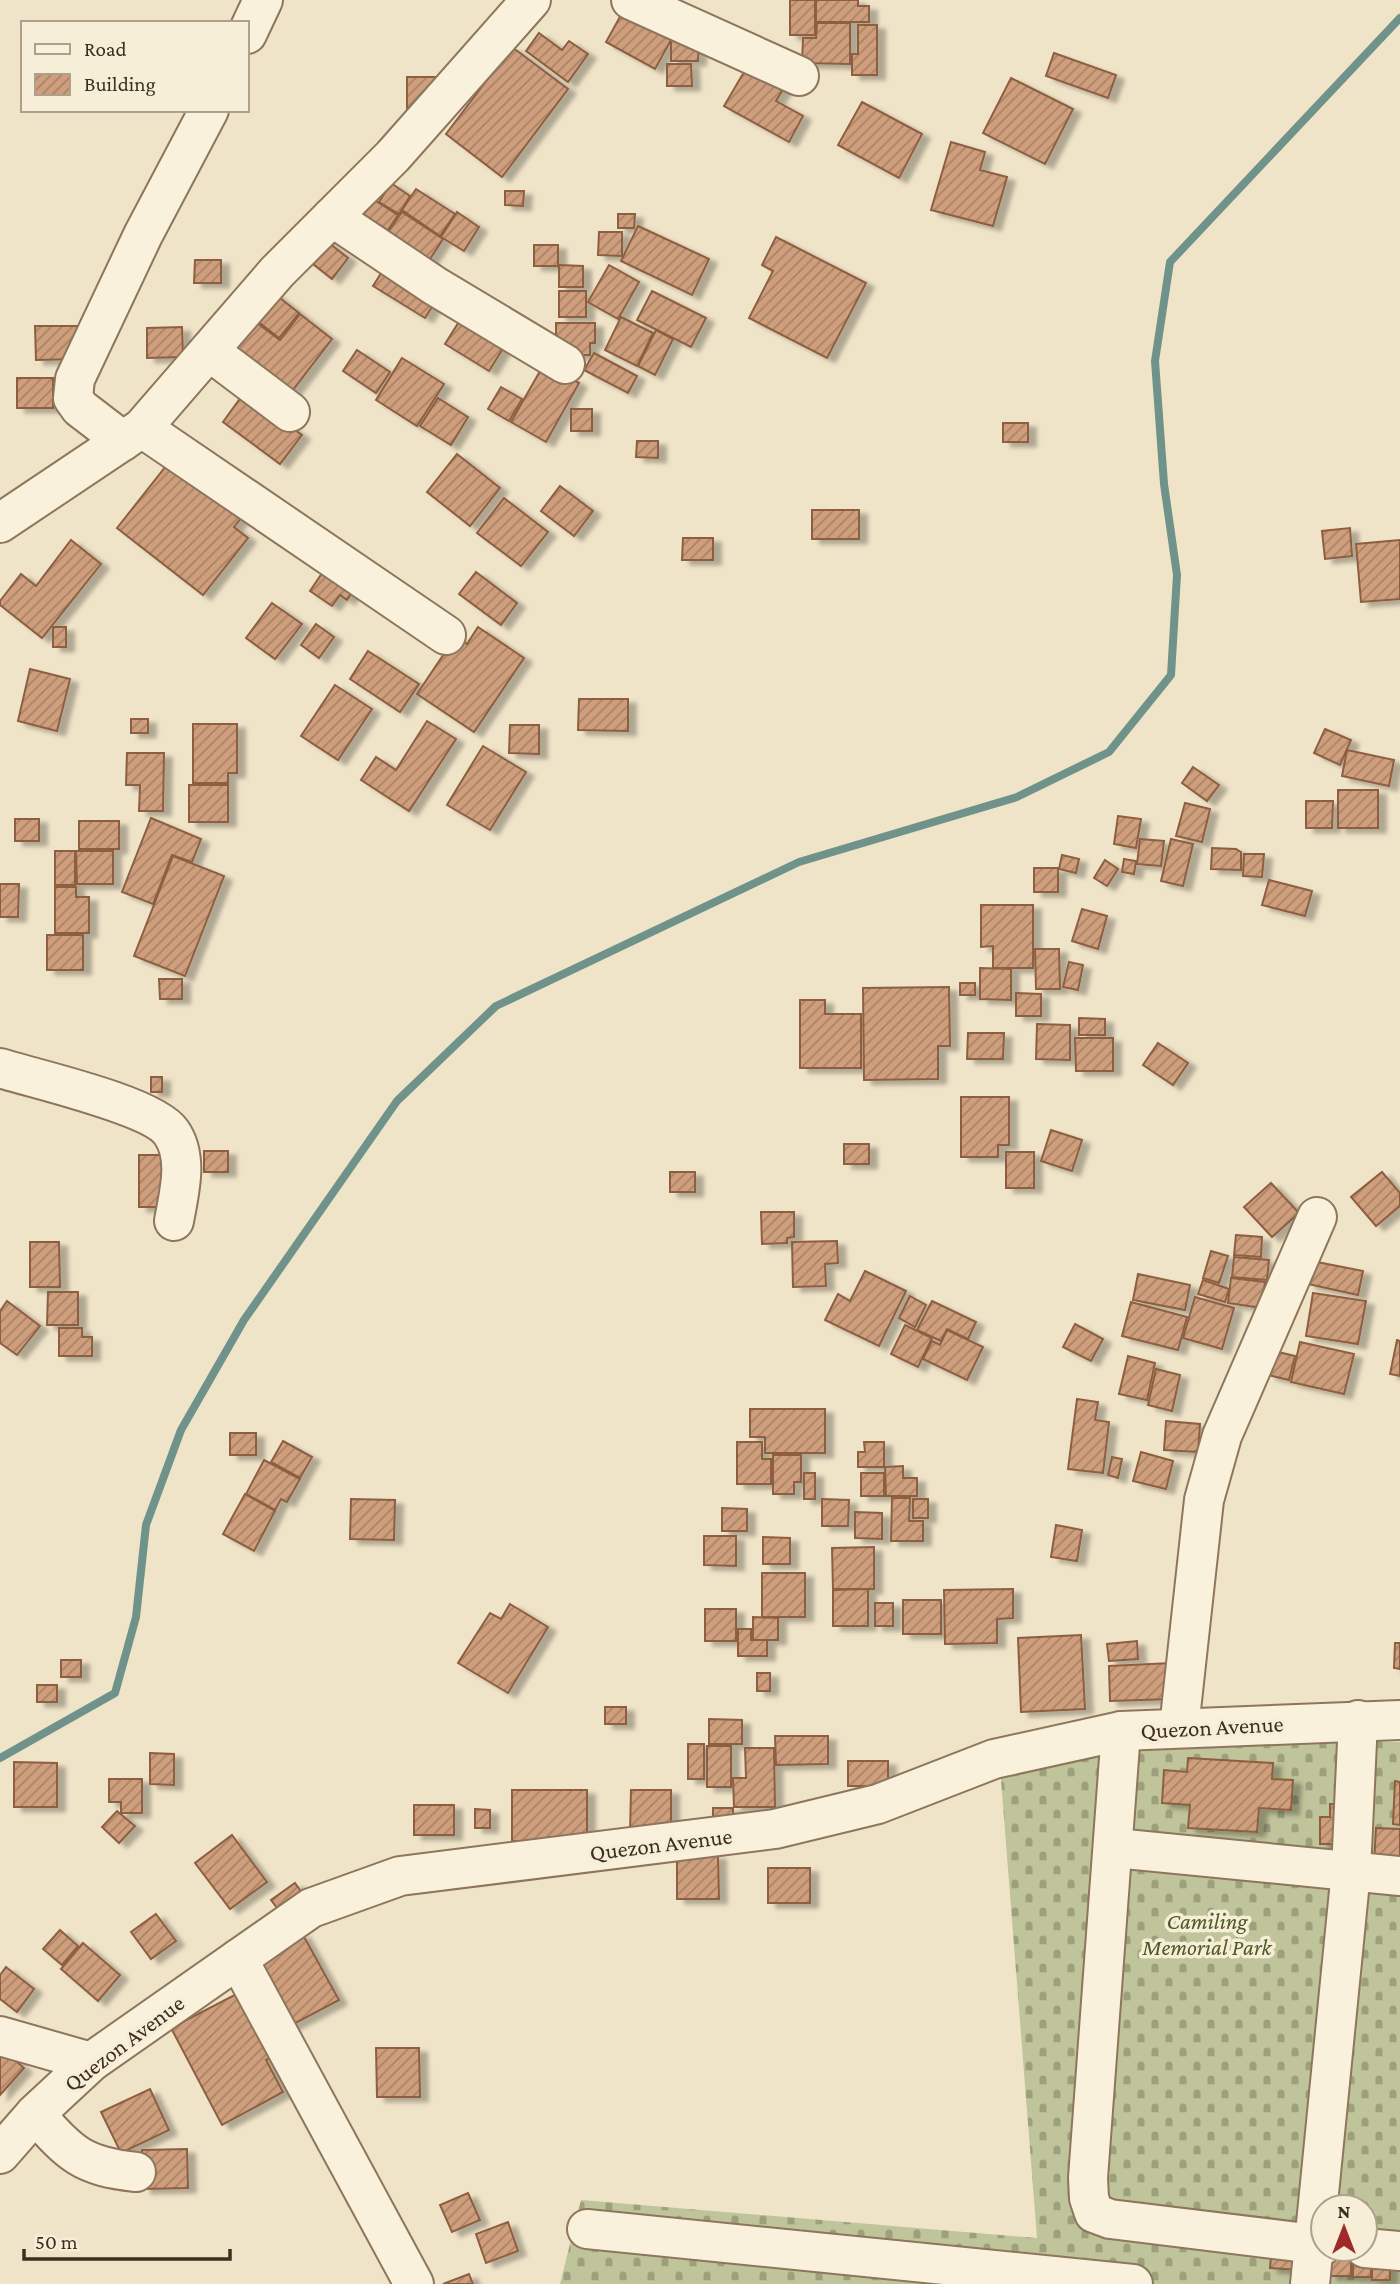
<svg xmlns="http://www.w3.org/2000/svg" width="1400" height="2284" font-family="'Crimson Pro',serif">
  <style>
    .cemetery { fill: url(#cemetery-stones); fill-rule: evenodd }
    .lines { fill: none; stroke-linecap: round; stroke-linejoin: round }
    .stream { stroke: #6f938a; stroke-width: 8 }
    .building { fill: url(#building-hatch); stroke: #8d5f41; stroke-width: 2; filter: url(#shadow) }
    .minor-casing { stroke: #8d765c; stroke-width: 42 }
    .minor { stroke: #faf1dc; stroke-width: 38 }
    .labels { text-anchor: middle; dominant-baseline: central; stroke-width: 7; stroke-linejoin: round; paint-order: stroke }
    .street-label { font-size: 23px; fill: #3d2e20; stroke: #f7eed8 }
    .park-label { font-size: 23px; font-style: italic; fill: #4d5a26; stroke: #f7eed8 }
  </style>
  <defs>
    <pattern id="cemetery-stones" width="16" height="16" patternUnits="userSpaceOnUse" patternTransform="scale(1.75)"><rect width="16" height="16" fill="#bfc49a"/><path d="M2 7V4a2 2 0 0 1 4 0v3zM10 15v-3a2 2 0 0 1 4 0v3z" fill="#9ca07d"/></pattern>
    <pattern id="building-hatch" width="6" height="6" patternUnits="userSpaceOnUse" patternTransform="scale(1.75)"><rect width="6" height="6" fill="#cf9f7d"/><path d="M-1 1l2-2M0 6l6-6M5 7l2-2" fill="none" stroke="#a98266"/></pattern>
    <filter id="shadow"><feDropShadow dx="8" dy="4.5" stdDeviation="2" flood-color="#0004"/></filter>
  </defs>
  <rect width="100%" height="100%" fill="#f0e4c8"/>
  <!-- cemetery -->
  <path class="cemetery" d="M 1147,1741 L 1400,1742 L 1400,2284 L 560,2284 L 581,2200 L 1037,2238 L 1000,1767 ZM 1323,2207 L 1365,2207 L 1365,2249 L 1323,2249 Z"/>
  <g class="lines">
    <!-- stream -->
    <polyline class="stream" points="0,1758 115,1693 136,1617 146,1525 181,1430 244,1320 397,1101 496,1006 799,862 1017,797 1109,752 1171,675 1177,575 1164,484 1155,361 1170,262 1400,18"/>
  </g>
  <!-- building -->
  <g class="building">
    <rect x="790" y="0" width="25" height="35"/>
    <polygon points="816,0 858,0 858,6 869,6 869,22 816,22"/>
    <polygon points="622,13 671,40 655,69 606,42"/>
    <polygon points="817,23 850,23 850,64 802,63 803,38 816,38"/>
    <polygon points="858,25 877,25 877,75 852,75 852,54 858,54"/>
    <polygon points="539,33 562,50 569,41 588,54 568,82 526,51"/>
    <polygon points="671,34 699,34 698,61 671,61"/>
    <polygon points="512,47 568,89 502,177 446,134"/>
    <polygon points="1054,53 1116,75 1108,98 1046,76"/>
    <polygon points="751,60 788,81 776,101 803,116 789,142 724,106"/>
    <polygon points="667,64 691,64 692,86 667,86"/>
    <polygon points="407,77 438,77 407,112"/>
    <polygon points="1011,78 1073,109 1045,164 983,133"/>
    <polygon points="862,102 922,134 899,178 838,145"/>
    <polygon points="951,142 985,152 980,170 1007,177 993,226 931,210"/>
    <polygon points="391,183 410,196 399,214 379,202"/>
    <polygon points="416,189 455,214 440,236 402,210"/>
    <polygon points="505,191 524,191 523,206 505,205"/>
    <polygon points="363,193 398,215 388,230 367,217 358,230"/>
    <polygon points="402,212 443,239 421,273 388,232"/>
    <polygon points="457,212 479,227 464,251 441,237"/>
    <polygon points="618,214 635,214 634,228 618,228"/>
    <polygon points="638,226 709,259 692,295 621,261"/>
    <polygon points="599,232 622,232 622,256 598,255"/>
    <polygon points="320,236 348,258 332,279 303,256"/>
    <polygon points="776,237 866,283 827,358 749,318 773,271 762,265"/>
    <rect x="534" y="245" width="24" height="21"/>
    <polygon points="390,259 442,291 425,318 373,286"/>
    <polygon points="195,260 221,260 221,283 194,283"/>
    <polygon points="559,265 583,266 583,287 559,287"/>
    <polygon points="609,265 639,282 618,319 588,302"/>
    <polygon points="271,291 299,313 279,338 251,316"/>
    <rect x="559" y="291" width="27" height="26"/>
    <polygon points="652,291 706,318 691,347 637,320"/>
    <polygon points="465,312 509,339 489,371 445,344"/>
    <polygon points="300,314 332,339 286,399 223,351 249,317 280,340"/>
    <polygon points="621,317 653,333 637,366 605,350"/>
    <polygon points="556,323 595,323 595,343 590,343 590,355 556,355"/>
    <polygon points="35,326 77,326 77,359 36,360"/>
    <polygon points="182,327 183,357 147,358 147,328"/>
    <polygon points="656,330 673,339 655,375 638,366"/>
    <polygon points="357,350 390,372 376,393 343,371"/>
    <polygon points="594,353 637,376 628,393 584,370"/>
    <polygon points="402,358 444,384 417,426 376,400"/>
    <polygon points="544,364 579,383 546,442 511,422"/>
    <rect x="17" y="378" width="36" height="30"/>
    <polygon points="501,387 522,399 509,421 488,409"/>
    <polygon points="244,393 302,435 280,464 223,422"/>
    <polygon points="438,398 468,417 451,445 420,426"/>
    <rect x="571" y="409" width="21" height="22"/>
    <rect x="1003" y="423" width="25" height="19"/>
    <polygon points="637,441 658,441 658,458 636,457"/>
    <polygon points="457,454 500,488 470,526 427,492"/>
    <polygon points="174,456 246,512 234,527 248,538 203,595 117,528"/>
    <polygon points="560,486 593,511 574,536 541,511"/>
    <polygon points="504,498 548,532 521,566 477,533"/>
    <rect x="812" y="510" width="47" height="29"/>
    <polygon points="1350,528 1352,556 1325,559 1322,531"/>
    <polygon points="683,538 713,538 713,560 682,560"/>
    <polygon points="71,540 101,564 42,638 0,605 0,601 21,574 36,586"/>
    <polygon points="1400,540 1400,599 1361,602 1356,544"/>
    <polygon points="327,566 356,586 347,600 340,595 332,606 310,591"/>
    <polygon points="476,572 517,603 501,625 459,594"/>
    <polygon points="272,603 302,624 275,659 246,638"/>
    <polygon points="316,624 334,637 319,658 301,645"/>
    <rect x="53" y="627" width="13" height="20"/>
    <polygon points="478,627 524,658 474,732 417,694 456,636 467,644"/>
    <polygon points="368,651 419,684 400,712 350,679"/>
    <polygon points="30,669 70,679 57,731 18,721"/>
    <polygon points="335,685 372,709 338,760 301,736"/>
    <polygon points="579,699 628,699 628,731 578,730"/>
    <rect x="131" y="719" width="17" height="14"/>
    <polygon points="427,721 456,739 409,811 361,780 376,757 396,770"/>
    <polygon points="193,724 237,724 237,773 228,773 228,783 193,783"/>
    <polygon points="510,725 539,725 539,754 509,753"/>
    <polygon points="1325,729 1351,740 1340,765 1314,753"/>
    <polygon points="483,746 526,772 490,830 447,805"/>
    <polygon points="1347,750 1394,760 1389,786 1342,776"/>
    <polygon points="127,753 164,753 163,811 139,811 140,785 126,785"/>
    <polygon points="1193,767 1219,785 1207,801 1182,783"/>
    <rect x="189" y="785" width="39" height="37"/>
    <rect x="1338" y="790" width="40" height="38"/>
    <polygon points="1306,801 1333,801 1332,828 1306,828"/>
    <polygon points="1185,803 1210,809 1202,842 1176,836"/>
    <polygon points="1118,816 1141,819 1136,848 1114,844"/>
    <polygon points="151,818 201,839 192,862 172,855 153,904 122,892"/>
    <rect x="15" y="819" width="24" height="22"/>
    <rect x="79" y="821" width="40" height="28"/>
    <polygon points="1140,839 1164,841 1161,866 1137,864"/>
    <polygon points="1171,839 1193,844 1183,886 1161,881"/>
    <polygon points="1212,848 1236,849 1241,852 1241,870 1211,869"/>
    <rect x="55" y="851" width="20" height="34"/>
    <polygon points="76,851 113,851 113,884 77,884"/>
    <polygon points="1244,854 1264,854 1262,877 1243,876"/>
    <polygon points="1062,855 1079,859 1076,873 1059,869"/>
    <polygon points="173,856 224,876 185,976 134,956"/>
    <polygon points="1124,859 1136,861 1134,874 1122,872"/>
    <polygon points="1105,860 1118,869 1107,886 1094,878"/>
    <rect x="1034" y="868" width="24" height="24"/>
    <polygon points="1269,880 1312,891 1305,916 1262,905"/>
    <polygon points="0,884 19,884 18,917 0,917"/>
    <polygon points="55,887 76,887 76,897 89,897 89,933 55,933"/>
    <polygon points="981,905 1033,905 1033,968 993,968 993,946 981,947"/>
    <polygon points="1082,909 1107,916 1098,949 1072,941"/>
    <rect x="47" y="935" width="36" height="35"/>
    <polygon points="1035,949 1059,949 1060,989 1036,989"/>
    <polygon points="1069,962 1083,965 1078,990 1063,987"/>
    <polygon points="980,968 1011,969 1011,1000 980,999"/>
    <polygon points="159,979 182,979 182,999 160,999"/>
    <rect x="960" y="983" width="15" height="12"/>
    <polygon points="949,987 950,1046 938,1046 938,1079 864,1080 863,988"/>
    <polygon points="1016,993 1041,994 1041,1016 1016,1016"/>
    <polygon points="800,1000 825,1000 825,1014 861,1014 861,1068 800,1068"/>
    <polygon points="1079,1018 1105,1019 1105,1035 1079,1035"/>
    <polygon points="1037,1024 1070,1025 1070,1060 1036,1059"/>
    <polygon points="968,1033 1004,1033 1003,1059 967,1059"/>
    <polygon points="1075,1038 1113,1038 1113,1071 1076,1071"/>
    <polygon points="1158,1043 1188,1063 1173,1085 1143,1065"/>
    <rect x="151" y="1077" width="11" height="15"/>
    <polygon points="961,1097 1009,1097 1009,1145 998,1145 998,1157 961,1157"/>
    <polygon points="1051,1130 1082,1140 1072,1171 1041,1161"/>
    <rect x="844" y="1144" width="25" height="20"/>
    <rect x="204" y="1151" width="24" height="21"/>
    <rect x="1006" y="1152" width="28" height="36"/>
    <rect x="139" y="1155" width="32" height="52"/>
    <rect x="670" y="1172" width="25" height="20"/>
    <polygon points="1382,1172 1400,1193 1400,1206 1376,1226 1351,1197"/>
    <polygon points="1271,1183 1299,1213 1272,1237 1244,1207"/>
    <polygon points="761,1212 794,1212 794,1237 787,1238 787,1243 762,1244"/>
    <polygon points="1236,1235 1262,1237 1261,1257 1234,1255"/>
    <polygon points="837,1241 838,1263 825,1264 826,1286 793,1287 792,1242"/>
    <polygon points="30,1242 59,1242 60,1287 30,1287"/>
    <polygon points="1211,1251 1228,1256 1219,1283 1203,1278"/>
    <polygon points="1234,1257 1269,1260 1267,1280 1232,1277"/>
    <polygon points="1312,1261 1363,1271 1358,1295 1308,1284"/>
    <polygon points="865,1271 906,1291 879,1346 825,1320 838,1294 850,1301"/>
    <polygon points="1138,1274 1190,1285 1185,1310 1133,1300"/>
    <polygon points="1231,1278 1265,1282 1262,1308 1228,1303"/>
    <polygon points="1203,1280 1229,1289 1225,1302 1198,1294"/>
    <polygon points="48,1292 78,1292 78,1325 47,1325"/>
    <polygon points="1313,1293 1366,1301 1358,1344 1306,1336"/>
    <polygon points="910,1296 926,1305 915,1327 899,1318"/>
    <polygon points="1195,1297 1234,1308 1222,1349 1183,1338"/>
    <polygon points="7,1301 40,1326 17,1355 0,1343 0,1311"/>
    <polygon points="932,1301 976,1322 968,1339 947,1329 941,1341 917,1330"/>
    <polygon points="1131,1302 1187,1317 1178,1350 1122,1336"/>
    <polygon points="1075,1324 1103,1339 1091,1361 1063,1347"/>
    <polygon points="905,1325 932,1338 918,1367 891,1354"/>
    <polygon points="59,1328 82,1328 82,1337 92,1337 92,1356 59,1356"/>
    <polygon points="947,1330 983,1347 967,1380 923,1359 932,1341 940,1345"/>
    <polygon points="1397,1340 1400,1341 1400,1376 1390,1374"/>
    <polygon points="1300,1342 1354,1354 1344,1394 1291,1382"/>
    <polygon points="1274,1351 1295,1356 1289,1380 1268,1375"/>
    <polygon points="1128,1356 1155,1363 1147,1400 1119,1394"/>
    <polygon points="1156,1369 1180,1375 1172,1411 1148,1405"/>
    <polygon points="1077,1399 1098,1402 1095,1420 1109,1422 1103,1473 1068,1469"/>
    <polygon points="750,1409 825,1409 825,1453 765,1453 765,1437 750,1437"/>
    <polygon points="1166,1421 1200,1424 1198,1452 1164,1450"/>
    <rect x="230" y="1433" width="26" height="22"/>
    <polygon points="283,1441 312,1457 300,1478 271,1462"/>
    <polygon points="737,1442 762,1442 762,1459 771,1459 771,1484 737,1484"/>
    <polygon points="864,1442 884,1442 884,1467 858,1467 858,1452 865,1452"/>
    <polygon points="1141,1452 1173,1461 1166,1489 1133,1481"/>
    <polygon points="773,1455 801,1455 801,1482 794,1482 794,1494 773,1494"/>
    <polygon points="1112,1457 1122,1459 1118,1478 1108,1475"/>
    <polygon points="264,1460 300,1479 287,1502 281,1499 275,1510 246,1494"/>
    <polygon points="903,1466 903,1478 917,1478 917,1496 886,1496 885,1467"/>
    <rect x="804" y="1473" width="11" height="26"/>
    <rect x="861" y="1473" width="23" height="23"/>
    <polygon points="245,1494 275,1511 254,1551 223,1534"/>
    <polygon points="892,1498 910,1498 909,1521 923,1521 923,1541 891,1541"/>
    <polygon points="351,1499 395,1500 394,1540 350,1539"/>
    <polygon points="822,1499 849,1500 848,1526 822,1526"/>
    <rect x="913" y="1499" width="15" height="19"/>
    <polygon points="722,1508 747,1509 747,1531 722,1531"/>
    <polygon points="855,1512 882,1513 882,1539 855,1538"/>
    <polygon points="1056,1525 1082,1530 1077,1561 1051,1557"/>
    <polygon points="704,1536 736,1536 736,1566 704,1565"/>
    <polygon points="763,1537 790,1538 790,1564 763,1564"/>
    <polygon points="874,1547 874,1589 833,1589 832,1548"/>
    <rect x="762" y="1573" width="43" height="44"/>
    <polygon points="868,1589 868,1626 833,1626 833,1590"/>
    <polygon points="1013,1589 1013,1618 997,1619 997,1643 945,1644 944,1590"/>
    <rect x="903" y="1600" width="38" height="34"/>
    <rect x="875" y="1603" width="18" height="23"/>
    <polygon points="510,1604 548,1627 508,1693 458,1663 490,1613 501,1619"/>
    <rect x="705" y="1609" width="31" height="32"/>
    <polygon points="753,1617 778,1618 778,1640 753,1640"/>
    <polygon points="738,1629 751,1629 751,1640 767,1640 767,1656 738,1656"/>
    <polygon points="1081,1635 1085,1709 1021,1712 1018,1638"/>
    <polygon points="1137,1641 1138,1659 1109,1661 1107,1644"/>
    <polygon points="1395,1643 1400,1643 1400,1669 1394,1668"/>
    <rect x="61" y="1660" width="20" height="17"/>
    <polygon points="1171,1663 1172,1699 1110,1701 1109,1666"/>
    <rect x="757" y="1673" width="13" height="18"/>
    <rect x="37" y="1685" width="20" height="17"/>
    <rect x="605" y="1707" width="21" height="17"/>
    <polygon points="709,1719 742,1720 742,1744 709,1744"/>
    <polygon points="775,1736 828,1736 828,1764 776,1765"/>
    <rect x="688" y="1744" width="16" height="35"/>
    <rect x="707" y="1746" width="24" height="41"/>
    <polygon points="745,1748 774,1748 775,1807 734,1807 733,1778 746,1778"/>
    <polygon points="150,1753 174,1754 174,1785 150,1784"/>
    <polygon points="1188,1758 1273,1763 1272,1779 1293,1780 1291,1810 1259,1808 1257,1832 1188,1828 1190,1805 1162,1803 1164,1770 1187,1772"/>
    <rect x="848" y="1761" width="40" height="25"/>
    <polygon points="14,1762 57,1763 57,1807 14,1807"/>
    <polygon points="109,1779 142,1779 142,1813 121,1813 121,1802 109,1802"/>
    <polygon points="1395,1781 1400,1782 1400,1825 1393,1824"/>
    <rect x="512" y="1790" width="75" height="51"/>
    <polygon points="631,1790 671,1790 671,1834 630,1833"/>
    <polygon points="1330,1804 1348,1804 1348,1844 1320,1844 1320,1817 1330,1817"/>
    <rect x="414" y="1805" width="40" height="30"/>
    <rect x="713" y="1808" width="20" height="11"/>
    <polygon points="475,1809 490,1810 490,1828 475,1828"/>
    <polygon points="117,1811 135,1826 119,1843 102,1827"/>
    <polygon points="1376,1828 1400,1829 1400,1873 1374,1863"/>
    <polygon points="232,1835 267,1882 230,1909 195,1863"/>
    <polygon points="677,1855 718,1855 719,1899 677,1899"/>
    <rect x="768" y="1868" width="42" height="35"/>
    <polygon points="295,1883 310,1904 287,1921 271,1900"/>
    <polygon points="156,1914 176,1941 151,1959 131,1932"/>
    <polygon points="60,1930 78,1946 62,1965 43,1949"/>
    <polygon points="302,1933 339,2000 288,2027 252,1961"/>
    <polygon points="83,1943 120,1975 98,2001 61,1969"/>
    <polygon points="6,1967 34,1989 17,2012 0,1999 0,1975"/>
    <polygon points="246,1989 280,2053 266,2060 283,2092 222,2125 171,2028"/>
    <polygon points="0,2047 24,2068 0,2095"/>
    <polygon points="376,2048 419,2048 420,2097 377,2097"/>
    <polygon points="150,2089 169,2130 121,2153 101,2112"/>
    <polygon points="187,2149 188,2188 143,2189 142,2150"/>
    <polygon points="468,2193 480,2220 452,2232 440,2205"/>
    <polygon points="508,2222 518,2251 486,2263 476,2234"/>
    <polygon points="1272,2243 1302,2246 1300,2270 1270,2268"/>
    <rect x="1329" y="2249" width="22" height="27"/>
    <rect x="1353" y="2250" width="18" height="27"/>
    <rect x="1372" y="2252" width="18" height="28"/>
    <polygon points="469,2274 473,2284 443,2284"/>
  </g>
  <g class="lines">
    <!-- minor casing -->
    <g class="minor-casing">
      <g id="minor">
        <polyline points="631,0 799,76"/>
        <polyline points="247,34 263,0"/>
        <polyline points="332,217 435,286 565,364"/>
        <polyline points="209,351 290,412"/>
        <polyline points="142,428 446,635"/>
        <polyline points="123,441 80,408 73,398 75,379 143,235 209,110"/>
        <polyline points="0,523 142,428 277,272 393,156 531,0"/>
        <path d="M 0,1068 C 35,1079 152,1105 171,1132 C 189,1157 179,1193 174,1221"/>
        <polyline points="1179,1728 1204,1500 1222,1436 1317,1217"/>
        <polyline points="1121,1731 1088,2178 1089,2198 1094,2213 1110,2219 1323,2245"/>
        <polyline points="1115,1848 1400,1876"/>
        <polyline points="238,1959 414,2284"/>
        <polyline points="0,2036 91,2062"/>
        <path d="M 35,2114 C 71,2154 81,2166 136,2172"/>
        <polyline points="0,2154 35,2114 91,2062 311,1908 400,1876 775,1829 878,1804 994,1759 1121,1731 1400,1720"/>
        <polyline points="587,2229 1133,2284"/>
        <polyline points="1365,2248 1400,2251"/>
        <polyline points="1310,2284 1351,1871 1358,1720"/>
      </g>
    </g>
    <!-- minor -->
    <use href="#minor" class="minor"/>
  </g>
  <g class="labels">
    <!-- street labels -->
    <g class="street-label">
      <text transform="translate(1212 1727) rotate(-3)">Quezon Avenue</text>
      <text transform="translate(661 1844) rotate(-7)">Quezon Avenue</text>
      <text transform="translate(124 2043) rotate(-37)">Quezon Avenue</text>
    </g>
    <!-- park labels -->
    <g class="park-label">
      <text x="1207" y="1921">Camiling<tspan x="1207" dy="26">Memorial Park</tspan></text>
    </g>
  </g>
  <!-- legend -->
  <rect x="21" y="21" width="228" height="91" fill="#f7eed8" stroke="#ada18e" stroke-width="2"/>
  <rect x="35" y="44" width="35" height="10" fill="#faf1dc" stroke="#ada18e" stroke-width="2"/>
  <text x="84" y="56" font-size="21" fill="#3d2e20">Road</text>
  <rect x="35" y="74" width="35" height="21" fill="url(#building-hatch)" stroke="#ada18e" stroke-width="2"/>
  <text x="84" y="91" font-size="21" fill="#3d2e20">Building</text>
  <!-- north arrow -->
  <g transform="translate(1344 2228)"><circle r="33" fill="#f7eed8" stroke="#ada18e" stroke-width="2"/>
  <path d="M0-5L12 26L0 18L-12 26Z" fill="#9e2a2b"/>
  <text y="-10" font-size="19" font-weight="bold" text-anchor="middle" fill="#3d2e20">N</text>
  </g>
  <!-- scale -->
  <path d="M24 2249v10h206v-10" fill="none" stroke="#3d2e20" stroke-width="3.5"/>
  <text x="35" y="2249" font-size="21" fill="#3d2e20" stroke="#f7eed8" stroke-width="5" paint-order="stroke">50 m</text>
</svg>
